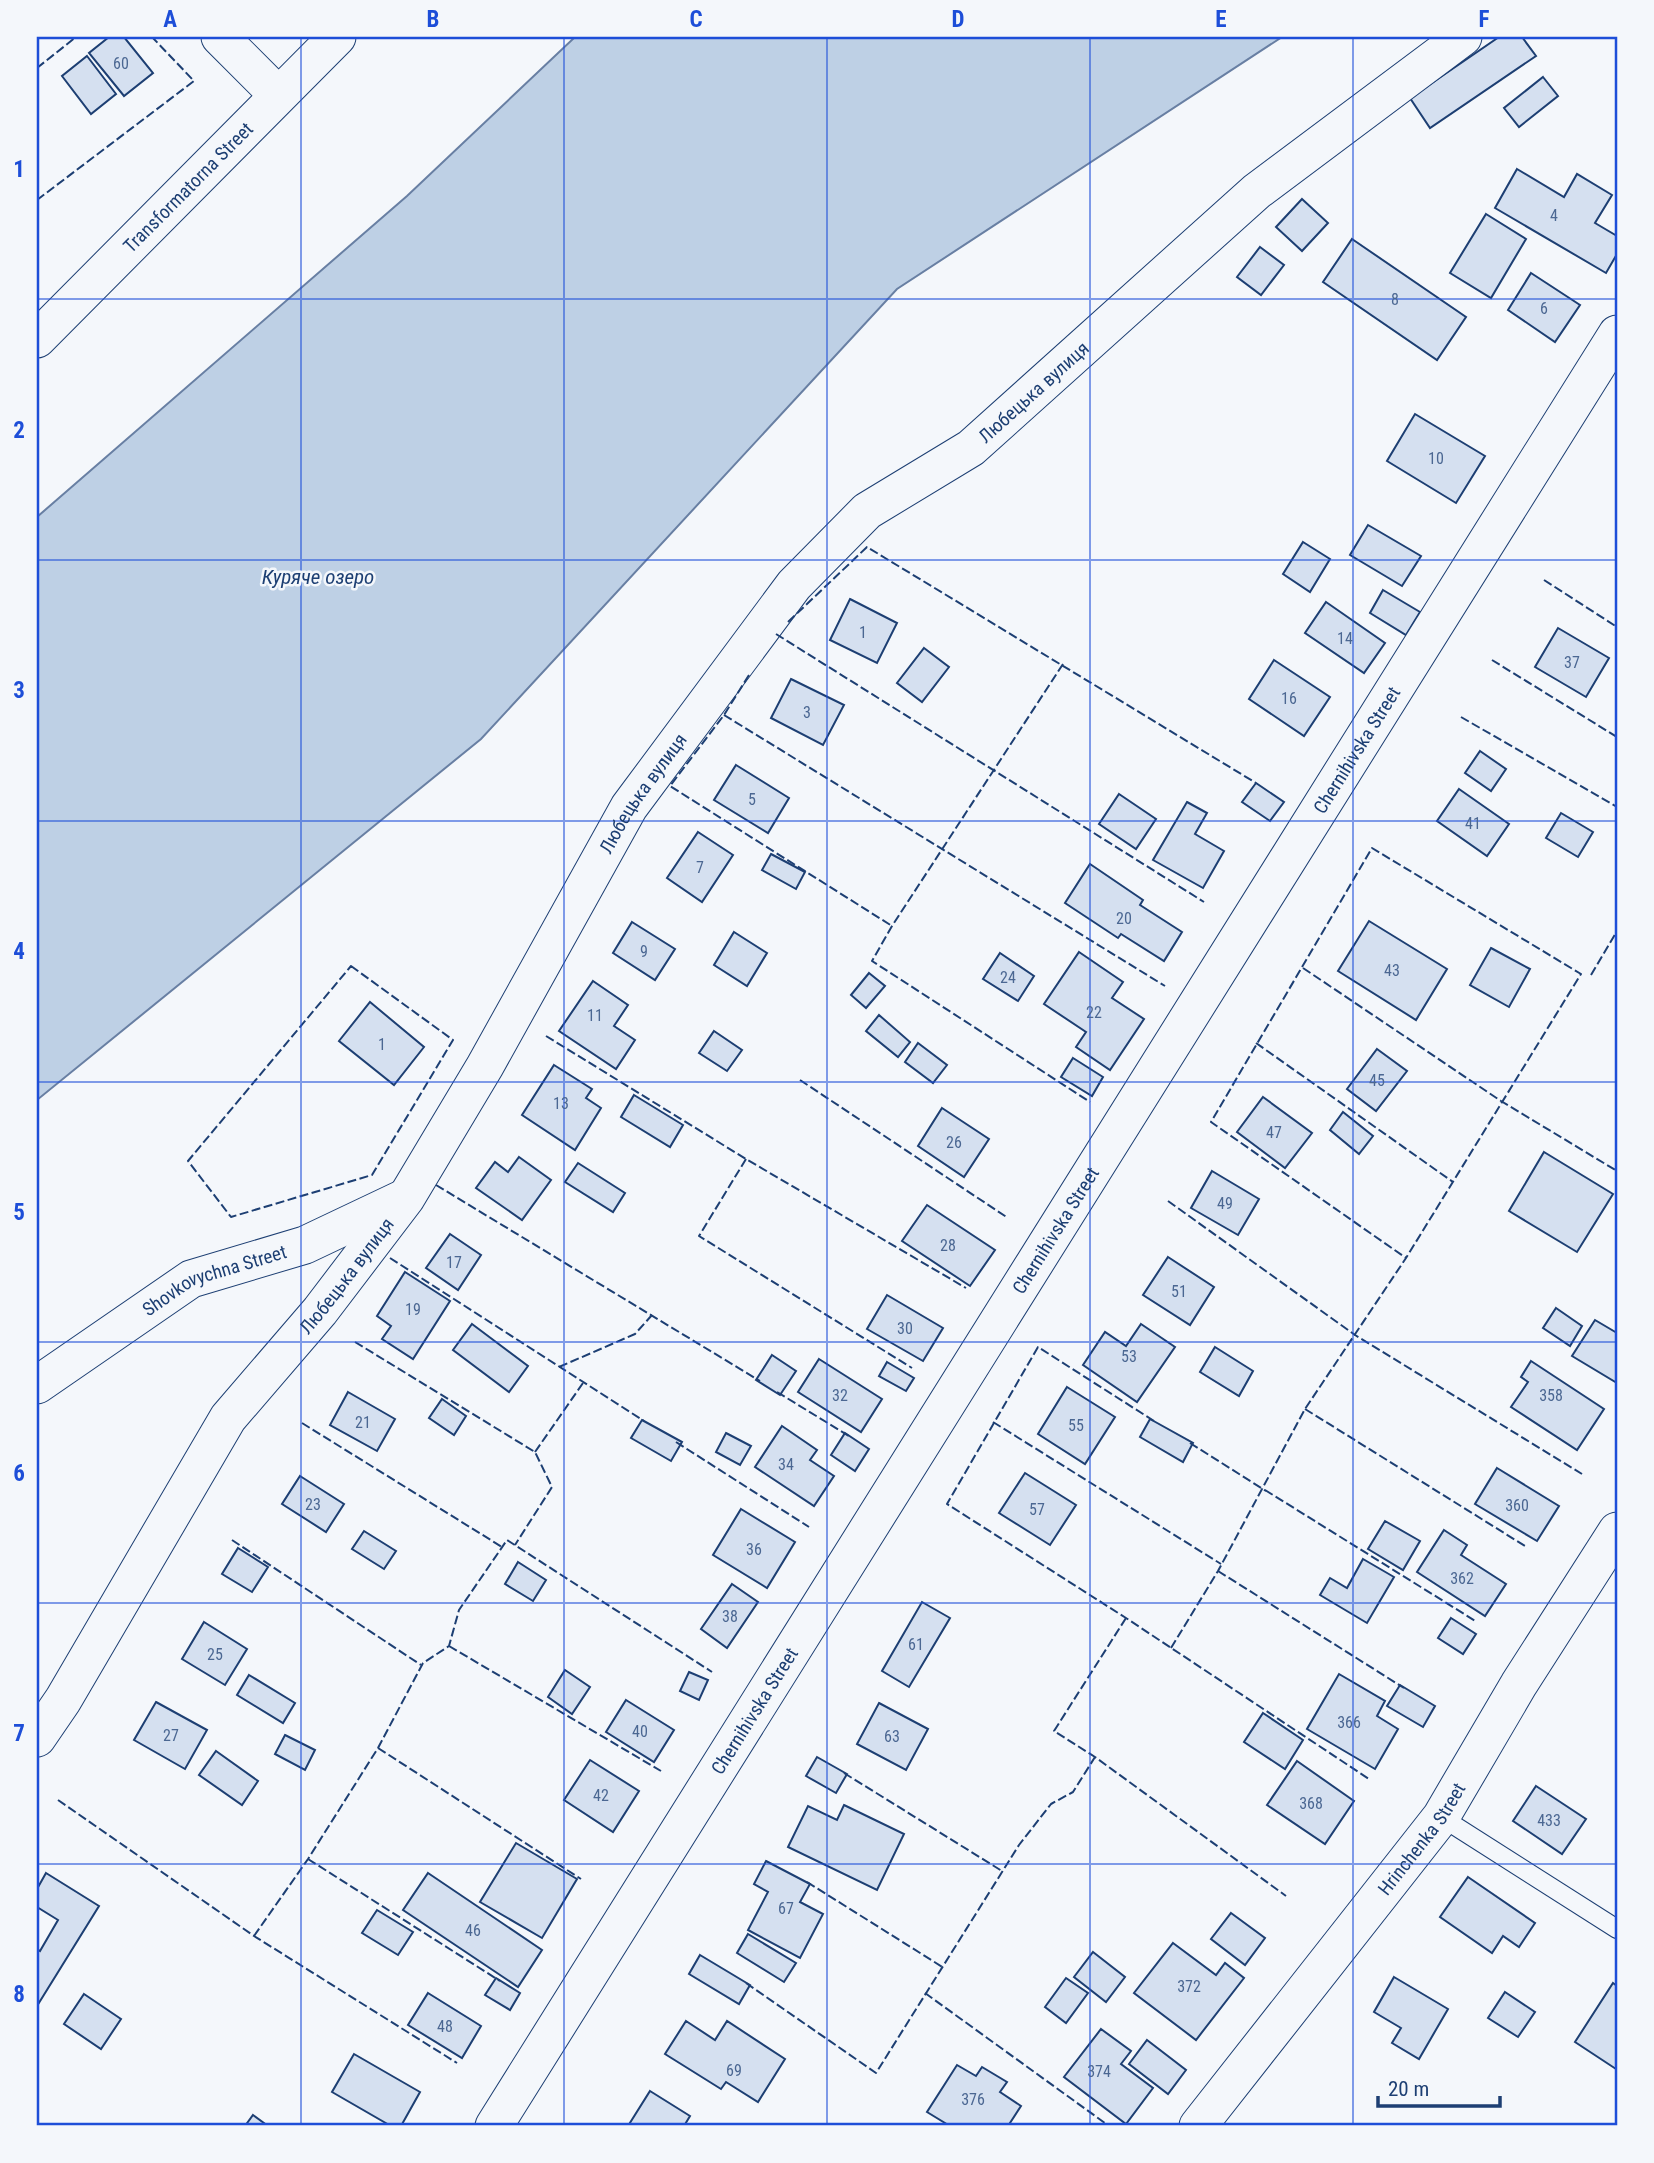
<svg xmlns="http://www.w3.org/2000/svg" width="1654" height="2163" font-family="'Roboto Condensed',sans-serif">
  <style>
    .water { fill: #bed0e5; stroke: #687fa3; stroke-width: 2 }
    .building { fill: #d5e0f0; stroke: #1d3f73; stroke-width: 2 }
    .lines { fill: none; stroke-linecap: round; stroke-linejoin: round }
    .service-casing { stroke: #1d3f73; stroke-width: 20 }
    .minor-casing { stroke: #1d3f73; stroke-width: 39 }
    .service { stroke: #f4f7fb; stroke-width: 18 }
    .minor { stroke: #f4f7fb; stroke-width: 37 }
    .fence { stroke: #1d3f73; stroke-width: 2; stroke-dasharray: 9 3.5; stroke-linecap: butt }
    .grid { fill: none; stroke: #1d4ed8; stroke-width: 2; stroke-opacity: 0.55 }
    .labels { text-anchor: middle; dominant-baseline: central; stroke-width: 5; stroke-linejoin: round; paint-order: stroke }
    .number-label { font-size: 16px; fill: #4b6792 }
    .street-label { font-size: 19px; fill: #1d3f73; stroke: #f4f7fb }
    .water-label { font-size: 21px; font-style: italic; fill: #1d3f73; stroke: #f4f7fb }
    .neatline { fill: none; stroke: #1d4ed8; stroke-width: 2.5 }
    .grid-label { font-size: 23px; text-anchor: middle; font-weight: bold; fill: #1d4ed8 }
  </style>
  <rect width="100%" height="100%" fill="#f4f7fb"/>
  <!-- water -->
  <polygon class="water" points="575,37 1282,37 897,289 481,739 37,1100 37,517 407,196"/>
  <!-- building -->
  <g class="building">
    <polygon points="109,37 124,37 153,73 124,96 89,53"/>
    <polygon points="1499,37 1522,37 1536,56 1430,128 1410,98"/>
    <polygon points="87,56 116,94 91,114 62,76"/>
    <polygon points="1543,77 1558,96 1519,127 1504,108"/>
    <polygon points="1517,169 1564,197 1577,174 1612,195 1595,223 1617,236 1617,254 1606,273 1495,208"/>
    <polygon points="1302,199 1328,223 1302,251 1276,227"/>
    <polygon points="1486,214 1526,239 1491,298 1450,273"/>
    <polygon points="1352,239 1466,317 1437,360 1323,282"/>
    <polygon points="1260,247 1284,265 1261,295 1237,277"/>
    <polygon points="1531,273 1580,305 1555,342 1508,310"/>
    <polygon points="1415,414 1485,456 1456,503 1387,461"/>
    <polygon points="1368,525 1421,556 1402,586 1350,555"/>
    <polygon points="1303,542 1330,559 1310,592 1283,574"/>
    <polygon points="1383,590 1420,612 1406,635 1370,613"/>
    <polygon points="850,599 897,623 877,663 830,640"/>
    <polygon points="1326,602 1385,643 1364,673 1305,633"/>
    <polygon points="1558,628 1609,658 1586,697 1535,667"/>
    <polygon points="924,648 949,667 922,702 897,683"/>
    <polygon points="1274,660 1330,697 1304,736 1249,699"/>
    <polygon points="791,679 844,705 823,745 771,718"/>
    <polygon points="1480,751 1506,769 1491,791 1465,773"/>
    <polygon points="736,765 789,798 768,833 714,800"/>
    <polygon points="1256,783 1284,802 1270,821 1242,802"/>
    <polygon points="1459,789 1509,824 1487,856 1437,821"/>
    <polygon points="1119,794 1156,819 1136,849 1099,824"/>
    <polygon points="1187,802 1207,813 1195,834 1224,851 1203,888 1153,860"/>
    <polygon points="1561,813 1593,832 1578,857 1546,838"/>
    <polygon points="698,832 733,855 702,902 667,878"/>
    <polygon points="771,854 805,872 796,889 762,870"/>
    <polygon points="1090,864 1143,900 1140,905 1182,932 1164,961 1121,934 1118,938 1065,903"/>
    <polygon points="1369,921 1447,969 1416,1020 1338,971"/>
    <polygon points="632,922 675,949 655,980 613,953"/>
    <polygon points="734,932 767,953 747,986 714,965"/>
    <polygon points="1491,948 1530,969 1509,1007 1470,985"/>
    <polygon points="1079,952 1123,982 1112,998 1144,1019 1110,1070 1076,1047 1086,1032 1044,1004"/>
    <polygon points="1000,953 1034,976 1018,1001 983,979"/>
    <polygon points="869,973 885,986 866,1008 851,995"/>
    <polygon points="593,981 628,1005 614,1026 635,1040 616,1069 559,1031"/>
    <polygon points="370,1002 424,1047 394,1085 339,1041"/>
    <polygon points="879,1015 910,1042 898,1057 866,1031"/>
    <polygon points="714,1031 742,1050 727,1071 699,1053"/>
    <polygon points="918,1043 947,1065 933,1083 905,1062"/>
    <polygon points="1377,1049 1407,1071 1376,1111 1347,1089"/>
    <polygon points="1073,1058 1103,1077 1092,1096 1061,1077"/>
    <polygon points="554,1065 592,1089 586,1098 601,1108 575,1150 522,1115"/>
    <polygon points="634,1095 683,1125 670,1147 621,1117"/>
    <polygon points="1263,1097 1312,1133 1285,1168 1237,1132"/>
    <polygon points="942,1108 989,1139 964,1177 918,1146"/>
    <polygon points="1343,1112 1373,1136 1359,1154 1330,1130"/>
    <polygon points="1544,1152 1613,1194 1577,1252 1509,1211"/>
    <polygon points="519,1157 551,1180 522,1220 476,1188 495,1162 508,1172"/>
    <polygon points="578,1163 625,1193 613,1212 565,1182"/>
    <polygon points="1212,1171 1259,1199 1238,1235 1191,1208"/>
    <polygon points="927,1205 995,1250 970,1286 902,1241"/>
    <polygon points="450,1234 481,1255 458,1290 426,1268"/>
    <polygon points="1168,1257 1214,1287 1190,1325 1143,1295"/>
    <polygon points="405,1272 450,1301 413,1359 382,1339 391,1326 377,1316"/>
    <polygon points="887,1295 943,1328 923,1361 867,1329"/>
    <polygon points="1556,1308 1582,1326 1570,1346 1543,1328"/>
    <polygon points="1595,1320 1617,1333 1617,1383 1572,1356"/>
    <polygon points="472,1324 528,1366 509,1392 453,1350"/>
    <polygon points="1141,1324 1175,1347 1137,1402 1083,1365 1105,1332 1126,1346"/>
    <polygon points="1215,1347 1253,1371 1239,1396 1200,1372"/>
    <polygon points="772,1355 796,1371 780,1395 756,1380"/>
    <polygon points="819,1359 882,1399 861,1432 798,1392"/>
    <polygon points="1531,1361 1604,1409 1577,1450 1511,1407 1528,1382 1521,1377"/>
    <polygon points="887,1362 914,1378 906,1391 879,1376"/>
    <polygon points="1067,1387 1115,1417 1085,1464 1038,1434"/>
    <polygon points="348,1392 395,1419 377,1451 330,1425"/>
    <polygon points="442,1399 466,1416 454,1435 429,1418"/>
    <polygon points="1150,1419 1193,1443 1183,1462 1140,1437"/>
    <polygon points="642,1420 682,1442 671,1461 631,1438"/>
    <polygon points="782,1426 817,1450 810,1460 834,1476 814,1506 755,1467"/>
    <polygon points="726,1433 751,1446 740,1465 716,1452"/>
    <polygon points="845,1433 869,1449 855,1471 831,1455"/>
    <polygon points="1497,1468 1559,1506 1537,1541 1475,1504"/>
    <polygon points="1025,1473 1076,1505 1050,1545 999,1513"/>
    <polygon points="300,1476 344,1504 326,1532 282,1504"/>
    <polygon points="741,1509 795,1542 767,1588 713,1555"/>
    <polygon points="1385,1521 1420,1541 1403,1570 1368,1549"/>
    <polygon points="1444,1530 1467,1545 1461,1555 1506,1584 1485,1616 1417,1572"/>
    <polygon points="364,1531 396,1551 384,1569 352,1549"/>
    <polygon points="238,1548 268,1567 252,1592 222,1574"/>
    <polygon points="1363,1559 1394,1577 1367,1623 1320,1595 1330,1578 1347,1588"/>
    <polygon points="518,1562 546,1580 533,1601 505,1584"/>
    <polygon points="732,1584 758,1602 727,1648 701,1629"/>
    <polygon points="922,1602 950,1618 909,1687 882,1671"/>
    <polygon points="1451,1618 1476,1634 1463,1654 1438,1638"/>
    <polygon points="204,1622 247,1649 225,1685 182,1659"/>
    <polygon points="565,1670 590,1687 572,1714 548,1697"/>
    <polygon points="689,1672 708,1680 699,1700 680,1691"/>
    <polygon points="1339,1674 1385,1701 1377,1716 1398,1729 1375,1769 1307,1729"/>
    <polygon points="249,1675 295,1703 283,1723 237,1695"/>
    <polygon points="1400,1685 1435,1706 1423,1727 1387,1706"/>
    <polygon points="626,1700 674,1730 654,1762 606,1732"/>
    <polygon points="156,1702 207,1730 185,1769 134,1740"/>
    <polygon points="879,1703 928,1729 906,1770 857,1744"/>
    <polygon points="1263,1713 1303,1740 1285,1769 1244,1742"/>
    <polygon points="285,1735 315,1750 305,1770 275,1754"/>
    <polygon points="216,1751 258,1781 242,1805 199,1775"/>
    <polygon points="817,1757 847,1774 836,1793 806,1776"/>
    <polygon points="590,1760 639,1791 613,1832 564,1800"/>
    <polygon points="1297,1761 1354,1801 1325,1844 1267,1805"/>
    <polygon points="1536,1786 1586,1819 1562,1854 1513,1821"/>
    <polygon points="844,1805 904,1834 877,1890 788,1847 808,1806 837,1820"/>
    <polygon points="516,1843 577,1879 542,1938 480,1902"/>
    <polygon points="766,1861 810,1884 800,1902 823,1914 800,1958 748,1930 768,1892 754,1884"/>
    <polygon points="46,1873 99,1906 37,2006 37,1949 40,1951 58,1920 37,1907 37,1889"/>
    <polygon points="428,1873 542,1950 518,1987 403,1910"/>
    <polygon points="1468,1877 1535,1923 1519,1947 1503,1936 1492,1953 1440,1917"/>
    <polygon points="377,1910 413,1932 398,1955 362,1933"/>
    <polygon points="1231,1913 1265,1938 1245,1965 1211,1939"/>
    <polygon points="748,1934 796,1963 784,1982 737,1953"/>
    <polygon points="1173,1943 1216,1975 1225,1963 1244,1978 1196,2040 1134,1993"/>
    <polygon points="1093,1952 1125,1977 1106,2002 1074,1977"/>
    <polygon points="700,1955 750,1985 739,2004 689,1974"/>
    <polygon points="1394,1977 1448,2009 1419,2059 1392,2043 1401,2028 1374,2012"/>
    <polygon points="496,1978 520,1993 510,2010 485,1995"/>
    <polygon points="1066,1978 1088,1993 1066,2023 1045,2007"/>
    <polygon points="1613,1983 1617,1986 1616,2069 1575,2042"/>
    <polygon points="1505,1992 1535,2012 1518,2037 1488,2018"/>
    <polygon points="428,1993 481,2026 462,2058 408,2025"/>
    <polygon points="84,1994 121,2019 101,2049 64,2024"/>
    <polygon points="686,2021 715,2040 727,2021 785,2059 758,2102 726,2082 721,2089 665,2054"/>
    <polygon points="1101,2029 1131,2051 1121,2064 1153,2088 1126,2124 1064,2077"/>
    <polygon points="1147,2040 1186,2070 1168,2094 1129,2064"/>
    <polygon points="354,2054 420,2092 401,2126 391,2126 332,2092"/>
    <polygon points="957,2065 976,2076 982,2067 1007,2082 1000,2092 1021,2106 1008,2126 950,2126 927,2112"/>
    <polygon points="650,2091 690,2116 684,2126 628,2126"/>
    <polygon points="253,2115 268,2126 245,2126"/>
  </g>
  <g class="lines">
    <!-- service casing -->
    <g class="service-casing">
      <polyline id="service" points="1441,1817 1617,1929"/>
    </g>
    <!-- minor casing -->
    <g class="minor-casing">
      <g id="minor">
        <polyline points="220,37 278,95"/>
        <path id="s1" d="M 37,339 L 337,37"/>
        <path id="s2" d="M 37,1385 L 191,1279 L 305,1245 L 402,1199"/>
        <path id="s3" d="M 37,1738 L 63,1700 L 228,1418 L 320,1311 L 406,1198 L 485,1066 L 629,807 L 794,585 L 867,511 L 971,448 L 1257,191 L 1463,37"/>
        <path id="s4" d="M 494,2126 L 1617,334"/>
        <path id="s5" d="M 1198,2126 L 1441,1817 L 1519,1684 L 1617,1531"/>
      </g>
    </g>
    <!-- service -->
    <use href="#service" class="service"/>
    <!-- minor -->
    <use href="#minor" class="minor"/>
    <!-- fence -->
    <g class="fence">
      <polyline points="256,37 270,37"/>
      <polyline points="37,68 76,37"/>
      <polyline points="37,200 194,81 152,37"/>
      <polyline points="1544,580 1617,627"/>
      <polyline points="788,622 867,547 1256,783"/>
      <polyline points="776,634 1204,902"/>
      <polyline points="1492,660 1617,737"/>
      <polyline points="1063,664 892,926 872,961 1090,1102"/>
      <polyline points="749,675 724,715 670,786 892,926"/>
      <polyline points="724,715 1165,986"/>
      <polyline points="1461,717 1617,807"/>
      <polygon points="351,966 453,1040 372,1175 231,1217 188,1161"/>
      <polyline points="1303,968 1501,1101 1617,1171"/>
      <polyline points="1591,975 1617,931"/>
      <polyline points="546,1036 746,1159 966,1288"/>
      <polyline points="1256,1043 1453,1182"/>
      <polyline points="800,1080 1008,1218"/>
      <polyline points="746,1159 699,1236 912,1368"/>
      <polyline points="436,1185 760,1381"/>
      <polyline points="1168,1201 1355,1335 1582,1474"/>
      <polyline points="390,1258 644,1421"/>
      <polyline points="355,1342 535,1452 552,1487 515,1545"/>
      <polyline points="559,1367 635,1334 652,1315"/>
      <polyline points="777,1392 849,1436"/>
      <polyline points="1305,1409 1525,1546"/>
      <polyline points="1154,1421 1038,1347 947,1504 1126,1618 1369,1779"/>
      <polyline points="993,1422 1221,1564"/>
      <polyline points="302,1423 502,1547"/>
      <polyline points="676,1442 809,1527"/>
      <polyline points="1190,1443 1266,1491"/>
      <polyline points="535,1452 583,1383"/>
      <polyline points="1265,1490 1477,1622"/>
      <polyline points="232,1540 421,1665"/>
      <polyline points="1218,1571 1404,1688"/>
      <polyline points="1126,1618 1054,1731 1095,1757 1286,1896"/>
      <polyline points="449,1646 661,1771"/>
      <polyline points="1171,1648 1218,1571 1305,1409 1406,1258 1581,974 1372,848 1211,1122 1406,1258"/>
      <polyline points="378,1748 581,1879"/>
      <polyline points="844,1773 1002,1871"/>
      <polyline points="58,1800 254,1936 457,2063"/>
      <polyline points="308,1859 500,1981"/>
      <polyline points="807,1882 944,1968"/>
      <polyline points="254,1936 308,1859 378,1748 423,1663 449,1646 459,1610 507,1540 712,1672"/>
      <polyline points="746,1983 876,2073 1019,1845 1051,1804 1073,1792 1095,1757"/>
      <polyline points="925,1993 1109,2126"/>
    </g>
  </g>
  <!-- grid -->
  <path class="grid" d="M 301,37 L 301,2126M 564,37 L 564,2126M 827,37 L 827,2126M 1090,37 L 1090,2126M 1353,37 L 1353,2126M 37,299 L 1617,299M 37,560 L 1617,560M 37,821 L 1617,821M 37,1082 L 1617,1082M 37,1342 L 1617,1342M 37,1603 L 1617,1603M 37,1864 L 1617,1864"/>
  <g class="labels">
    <!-- number labels -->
    <g class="number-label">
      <text x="121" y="63">60</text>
      <text x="1554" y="215">4</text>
      <text x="1395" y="299">8</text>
      <text x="1544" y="308">6</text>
      <text x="1436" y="458">10</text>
      <text x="863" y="632">1</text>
      <text x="1345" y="638">14</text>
      <text x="1572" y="662">37</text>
      <text x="1289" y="698">16</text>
      <text x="807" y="712">3</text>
      <text x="752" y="799">5</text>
      <text x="1473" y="823">41</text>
      <text x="700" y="867">7</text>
      <text x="1124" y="918">20</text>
      <text x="644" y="951">9</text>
      <text x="1392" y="970">43</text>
      <text x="1008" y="977">24</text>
      <text x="1094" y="1012">22</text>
      <text x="595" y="1015">11</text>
      <text x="382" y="1044">1</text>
      <text x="1377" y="1080">45</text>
      <text x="561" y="1103">13</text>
      <text x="1274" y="1132">47</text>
      <text x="954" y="1142">26</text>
      <text x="1225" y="1203">49</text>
      <text x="948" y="1245">28</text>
      <text x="454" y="1262">17</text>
      <text x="1179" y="1291">51</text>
      <text x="413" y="1309">19</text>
      <text x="905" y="1328">30</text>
      <text x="1129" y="1356">53</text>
      <text x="840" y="1395">32</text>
      <text x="1551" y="1395">358</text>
      <text x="363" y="1422">21</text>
      <text x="1076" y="1425">55</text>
      <text x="786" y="1464">34</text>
      <text x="313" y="1504">23</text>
      <text x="1517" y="1505">360</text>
      <text x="1037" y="1509">57</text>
      <text x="754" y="1549">36</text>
      <text x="1462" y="1578">362</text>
      <text x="730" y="1616">38</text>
      <text x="916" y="1644">61</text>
      <text x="215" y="1654">25</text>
      <text x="1349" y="1722">366</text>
      <text x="640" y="1731">40</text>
      <text x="171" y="1735">27</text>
      <text x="892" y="1736">63</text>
      <text x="601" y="1795">42</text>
      <text x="1311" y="1803">368</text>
      <text x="1549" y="1820">433</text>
      <text x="786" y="1908">67</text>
      <text x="473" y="1930">46</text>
      <text x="1189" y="1986">372</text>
      <text x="445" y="2026">48</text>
      <text x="734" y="2070">69</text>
      <text x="1099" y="2071">374</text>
      <text x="973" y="2099">376</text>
    </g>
    <!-- street labels -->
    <g class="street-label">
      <text stroke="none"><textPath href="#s1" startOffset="214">Transformatorna Street</textPath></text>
      <text stroke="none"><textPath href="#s3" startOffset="1692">Любецька вулиця</textPath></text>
      <text stroke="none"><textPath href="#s4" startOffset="1624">Chernihivska Street</textPath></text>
      <text stroke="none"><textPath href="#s3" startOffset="1125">Любецька вулиця</textPath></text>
      <text stroke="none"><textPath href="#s4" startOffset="1057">Chernihivska Street</textPath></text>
      <text stroke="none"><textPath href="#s3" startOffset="558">Любецька вулиця</textPath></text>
      <text stroke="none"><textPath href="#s2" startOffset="208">Shovkovychna Street</textPath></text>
      <text stroke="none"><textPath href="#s4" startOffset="490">Chernihivska Street</textPath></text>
      <text stroke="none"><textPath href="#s5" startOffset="364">Hrinchenka Street</textPath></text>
    </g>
    <!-- water labels -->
    <g class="water-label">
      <text x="318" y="577">Куряче озеро</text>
    </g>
  </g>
  <!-- border -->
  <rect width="1654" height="2163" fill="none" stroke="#f4f7fb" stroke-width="77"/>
  <!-- scale -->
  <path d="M1378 2096v10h122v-10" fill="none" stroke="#1d3f73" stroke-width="3.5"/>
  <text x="1388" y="2096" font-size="21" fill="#1d3f73" stroke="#f4f7fb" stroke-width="5" paint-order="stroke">20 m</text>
  <rect x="38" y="38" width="1578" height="2086" class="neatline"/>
  <g class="grid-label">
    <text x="170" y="27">A</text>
    <text x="433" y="27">B</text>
    <text x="696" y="27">C</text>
    <text x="958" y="27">D</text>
    <text x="1221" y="27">E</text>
    <text x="1484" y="27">F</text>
    <text x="19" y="177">1</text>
    <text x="19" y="438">2</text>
    <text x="19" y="698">3</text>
    <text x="19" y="959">4</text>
    <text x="19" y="1220">5</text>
    <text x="19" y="1481">6</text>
    <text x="19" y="1741">7</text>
    <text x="19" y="2002">8</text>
  </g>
</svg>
